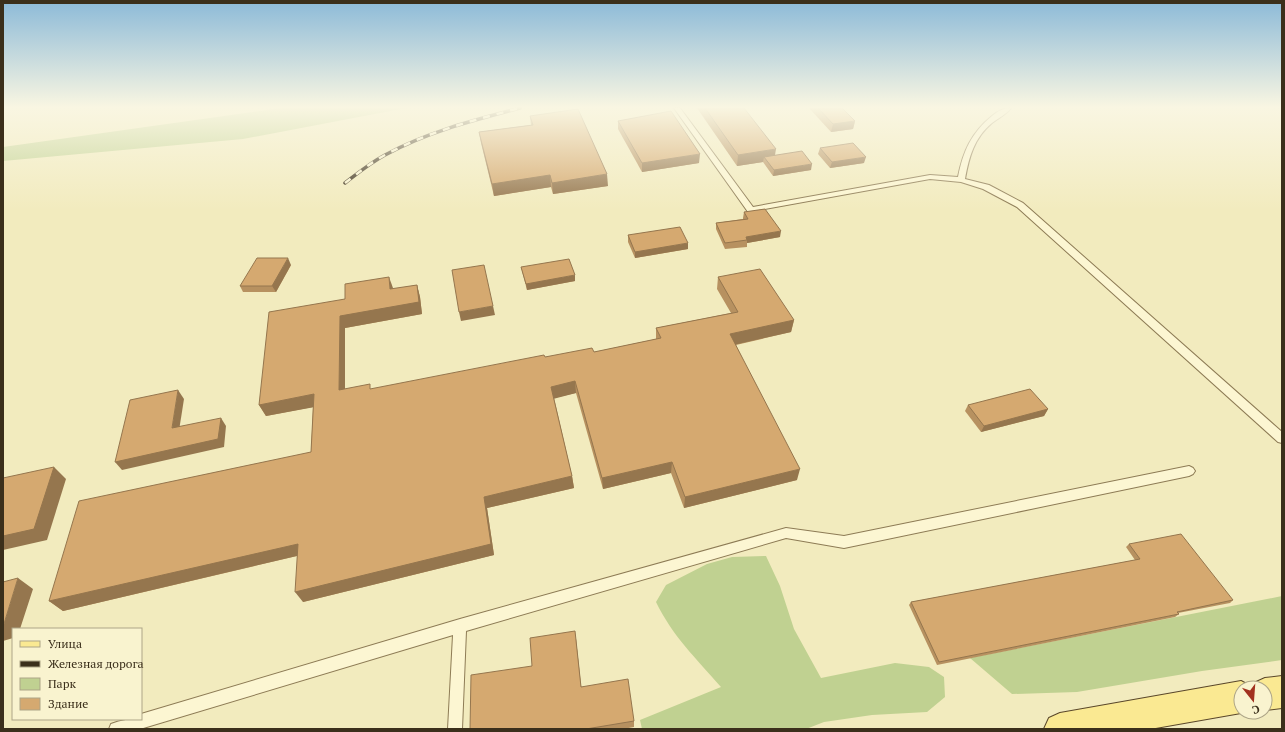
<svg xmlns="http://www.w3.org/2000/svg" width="1285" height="732" font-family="'PT Serif',serif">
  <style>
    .green { fill: #c0d191 }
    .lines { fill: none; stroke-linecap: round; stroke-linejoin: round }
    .service-casing { stroke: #8d7b55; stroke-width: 2 }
    .primary-casing { stroke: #5a472a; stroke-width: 2 }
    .service { fill: #fcf6d2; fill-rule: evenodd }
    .primary { fill: #fae992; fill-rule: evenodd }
    .rail-casing { stroke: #3b2f1b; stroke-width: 3.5 }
    .rail { stroke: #f9f3cf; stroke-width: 2.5; stroke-dasharray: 7; stroke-linecap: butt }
    .wall { fill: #b79160 }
    .shaded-wall { fill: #95764e }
    .building { fill: #d5a970; stroke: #95764e }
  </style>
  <rect width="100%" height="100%" fill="#f2ebbe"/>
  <!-- green -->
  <g class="green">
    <polygon points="281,108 406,108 243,139 3,161 3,147"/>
    <path d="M 766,556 L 780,586 L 794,629 L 821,678 L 895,663 L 929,667 L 944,677 L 945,697 L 927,712 L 872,715 L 824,722 L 806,729 L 642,729 L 640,720 L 721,687 C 696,658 673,637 656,602 L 666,585 L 707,564 L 732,557 Z"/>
    <polygon points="1282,596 1282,660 1202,671 1077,692 1012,694 970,658"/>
  </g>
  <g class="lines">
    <!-- service casing -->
    <g class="service-casing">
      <g id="service">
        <path d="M 674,108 L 680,108 L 753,207 L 930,175 L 958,177 C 963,152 971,133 992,116 C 998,111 1003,108 1011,108 C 1007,114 998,118 992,123 C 974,138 969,157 965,179 L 989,185 L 1023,203 L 1282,432 L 1282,443 L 1278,442 L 1017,207 L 983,189 L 961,182 L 930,179 L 748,212 Z"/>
        <path d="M 1189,466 L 1193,468 L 1195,471 L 1193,474 L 1189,476 L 844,548 L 786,538 L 466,631 L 462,729 L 448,729 L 453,635 L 140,729 L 109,729 L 111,724 C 121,720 130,719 141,719 L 141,714 L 460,619 L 786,528 L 844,536 Z"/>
      </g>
    </g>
    <!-- primary casing -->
    <g class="primary-casing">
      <polygon id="primary" points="1282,676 1282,708 1265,710 1265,688 1241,688 1241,712 1243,712 1241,713 1150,729 1044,729 1049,718 1060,713 1241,681 1252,687 1254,683 1265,678"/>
    </g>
    <!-- service -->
    <use href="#service" class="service"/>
    <!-- primary -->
    <use href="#primary" class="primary"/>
    <!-- rail casing -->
    <g class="rail-casing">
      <path id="rail" d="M 345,183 C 358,173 370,163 385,155 C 427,132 474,120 520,108"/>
    </g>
    <!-- rail -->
    <use href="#rail" class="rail"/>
  </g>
  <!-- wall -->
  <g class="wall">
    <polygon points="697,108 744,108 775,155 811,170 773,176 763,162 737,166"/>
    <polygon points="809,108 842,108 855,121 853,129 831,132"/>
    <polygon points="530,116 608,186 553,194 551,187 494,196 481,143 479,132 531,125"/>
    <polygon points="618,121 699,163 642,172 618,129"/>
    <polygon points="820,148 864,163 830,168 818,154"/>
    <polygon points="744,212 780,237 747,243 747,247 725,249 716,229 716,223 743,219 743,218"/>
    <polygon points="628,235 688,249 635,258 628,242"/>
    <polygon points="291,265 276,292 243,292 240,286"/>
    <polygon points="521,267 575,281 527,290"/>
    <polygon points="718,277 794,320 791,332 736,345 797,480 684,508 671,473 603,489 576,393 554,398 572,476 574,488 487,508 494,555 303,602 297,556 63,611 49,601 311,452 313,407 266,416 259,405 345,299 393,289 417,285 420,297 422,314 345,328 345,389 372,389 545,357 594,352 656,339 656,328 731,313 717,289"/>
    <polygon points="968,405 1048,409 1044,416 981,432 965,411"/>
    <polygon points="1129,544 1233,600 1230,603 1178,613 1179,614 1175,617 937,665 909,605 911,602 1135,560 1126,547"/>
    <polygon points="576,639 581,687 634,721 634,727 623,729 470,729 532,666"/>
  </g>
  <!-- shaded-wall -->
  <g class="shaded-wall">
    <polygon points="855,121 853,129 831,132 833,124"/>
    <polygon points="776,149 774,161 764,157 763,162 737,166 738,155"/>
    <polygon points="700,154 699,163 642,172 642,163"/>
    <polygon points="866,157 864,163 830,168 832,162"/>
    <polygon points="812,164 811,170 773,176 774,170"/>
    <polygon points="607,174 608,186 553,194 552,183"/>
    <polygon points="550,175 551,187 494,196 492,184"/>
    <polygon points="781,231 780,237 747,243 747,240 746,237"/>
    <polygon points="688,243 688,249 635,258 635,252"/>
    <polygon points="288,258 291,265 276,292 272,286"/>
    <polygon points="575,275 575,281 527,290 526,284"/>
    <polygon points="389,277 393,288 394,301 390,289"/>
    <polygon points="417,285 420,297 422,314 345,328 345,402 339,390 340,316"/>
    <polygon points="493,306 495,315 461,321 459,312"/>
    <polygon points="794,320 791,332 729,346 730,334"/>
    <polygon points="575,381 576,393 553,399 551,387"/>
    <polygon points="178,390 184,399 178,437 172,428"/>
    <polygon points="314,394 320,406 266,416 259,405"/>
    <polygon points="1048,409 1044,416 981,432 984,426"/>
    <polygon points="221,418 226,426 224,447 122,470 115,462"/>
    <polygon points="672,462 671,473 603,489 602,478"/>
    <polygon points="54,467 66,479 47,540 3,550 3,536"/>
    <polygon points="800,469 797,480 684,508 685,497"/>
    <polygon points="572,476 574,488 487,508 494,555 303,602 295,592 484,497"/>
    <polygon points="298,544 305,554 63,611 49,601"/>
    <polygon points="18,578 33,589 20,629 13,629 13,638 3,641 3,627"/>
    <polygon points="575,631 576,639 582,694 581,687"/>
  </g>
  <!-- building -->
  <g class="building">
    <polygon points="705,108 744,108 776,149 738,155"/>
    <polygon points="818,108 842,108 855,121 833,124"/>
    <polygon points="578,109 607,174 552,183 550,175 492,184 479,132 533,125 530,116"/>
    <polygon points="671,111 700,154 642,163 618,121"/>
    <polygon points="853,143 866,157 832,162 820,148"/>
    <polygon points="802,151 812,164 774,170 764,157"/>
    <polygon points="765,209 781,231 746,237 747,240 725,243 716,223 748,219 744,212"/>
    <polygon points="680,227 688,243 635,252 628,235"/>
    <polygon points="257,258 288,258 272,286 240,286"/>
    <polygon points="569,259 575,275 526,284 521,267"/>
    <polygon points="484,265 493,306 459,312 452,270"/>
    <polygon points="760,269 794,320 730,334 800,469 685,497 672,462 602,478 575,381 551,387 572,476 484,497 491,544 295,592 298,544 49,601 79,501 311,452 314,394 259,405 269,312 345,299 345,284 389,277 390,289 417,285 419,302 340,316 339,390 370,384 370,389 544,355 545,357 592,348 594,352 661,338 656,328 738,312 718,277"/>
    <polygon points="1030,389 1048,409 984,426 968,405"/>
    <polygon points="178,390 172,428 221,418 218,439 115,462 130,400"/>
    <polygon points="54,467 34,529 3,536 3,478"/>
    <polygon points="1181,534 1233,600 1177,612 1179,614 939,662 911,602 1140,559 1129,544"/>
    <polygon points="18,578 3,627 3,582"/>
    <polygon points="575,631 581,687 628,679 634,721 586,729 470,729 471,675 532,666 530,638"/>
  </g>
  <!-- sky -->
  <linearGradient id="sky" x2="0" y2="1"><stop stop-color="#8cbad8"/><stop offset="0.51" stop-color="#f9f6e2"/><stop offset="1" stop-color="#f9f6e2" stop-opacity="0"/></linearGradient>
  <rect width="1285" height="210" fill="url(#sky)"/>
  <!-- border -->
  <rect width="1285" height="732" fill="none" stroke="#3b2f1b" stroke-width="8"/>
  <!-- legend -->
  <rect x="12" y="628" width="130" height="92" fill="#f9f3cf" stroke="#ada587"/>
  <rect x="20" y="641" width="20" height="6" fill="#fae992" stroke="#ada587"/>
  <text x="48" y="648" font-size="12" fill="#3b2f1b">Улица</text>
  <rect x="20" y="661" width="20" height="6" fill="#3b2f1b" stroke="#ada587"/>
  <text x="48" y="668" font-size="12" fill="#3b2f1b">Железная дорога</text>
  <rect x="20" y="678" width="20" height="12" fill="#c0d191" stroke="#ada587"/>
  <text x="48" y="688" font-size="12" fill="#3b2f1b">Парк</text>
  <rect x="20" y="698" width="20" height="12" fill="#d5a970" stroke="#ada587"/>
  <text x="48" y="708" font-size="12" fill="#3b2f1b">Здание</text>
  <!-- north arrow -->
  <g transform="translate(1253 700) rotate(163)"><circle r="19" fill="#f9f3cf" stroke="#ada587"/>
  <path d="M0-3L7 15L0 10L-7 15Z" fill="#a2311f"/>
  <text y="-6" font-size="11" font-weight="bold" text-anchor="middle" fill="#3b2f1b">С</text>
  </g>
</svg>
